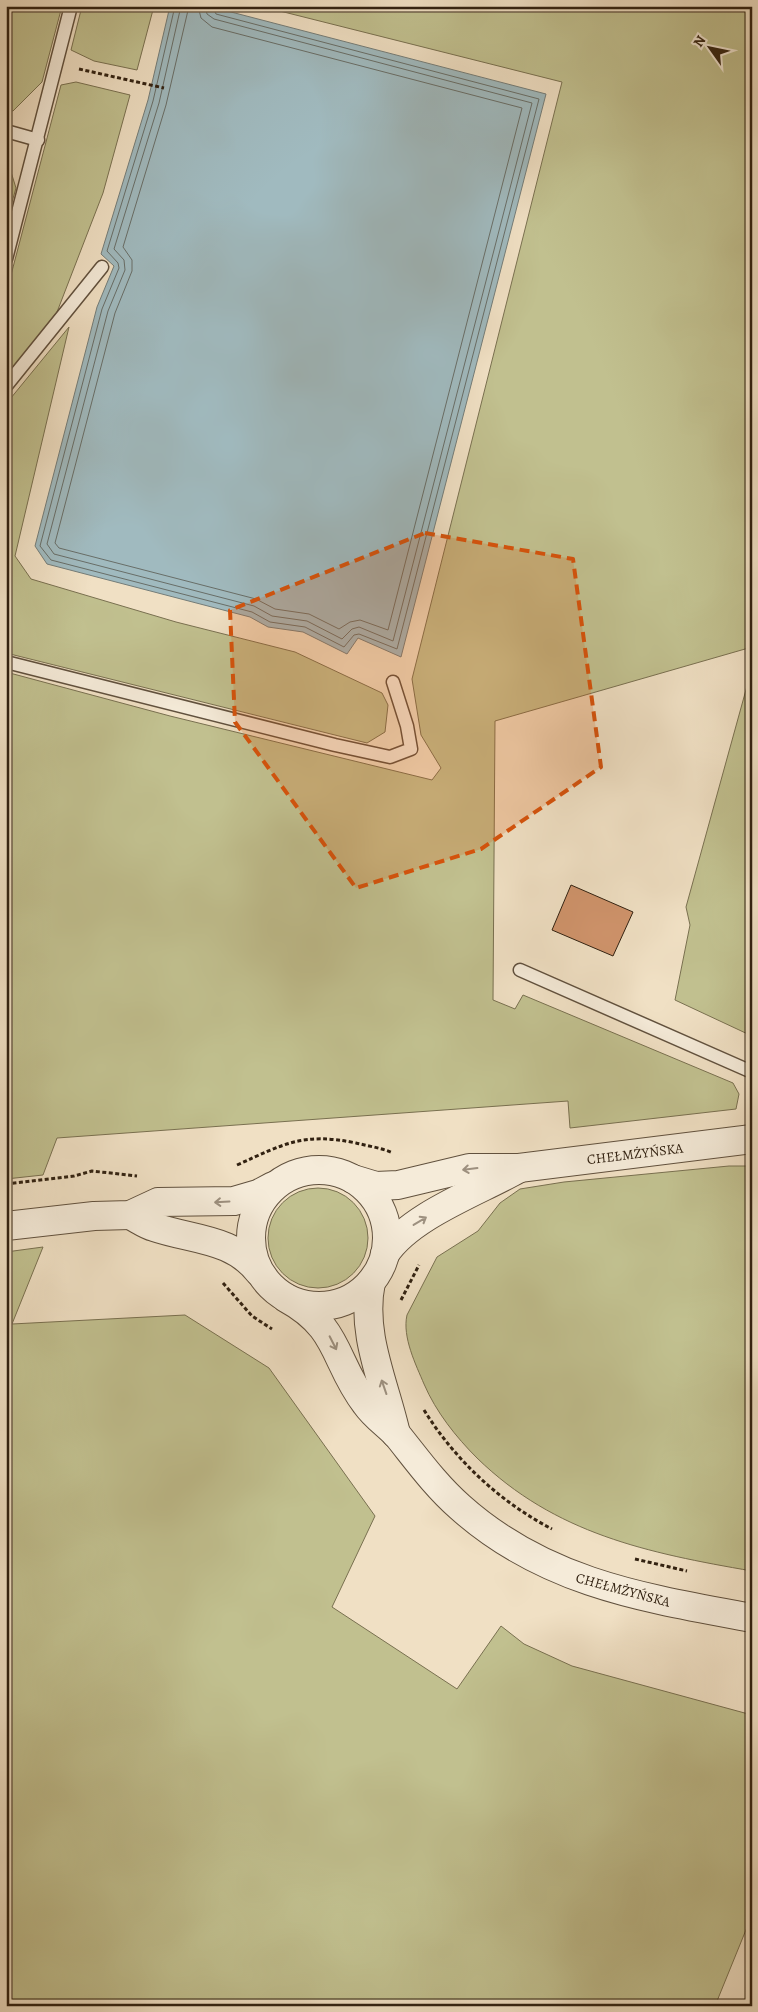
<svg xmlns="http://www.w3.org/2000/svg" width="758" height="2012" font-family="Alegreya,serif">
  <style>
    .green { fill: #c1c08f; stroke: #797050 }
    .water { fill: #a0babf; stroke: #747d79 }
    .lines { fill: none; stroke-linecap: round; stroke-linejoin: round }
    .shore { stroke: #686e68; stroke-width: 1 }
    .building { fill: #d0946c; stroke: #312111 }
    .service-casing { stroke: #61513e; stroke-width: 15 }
    .tertiary-casing { stroke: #61513e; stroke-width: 30 }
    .path { stroke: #312111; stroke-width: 3; stroke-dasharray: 4 2.5; stroke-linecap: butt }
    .service { stroke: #f5ebd9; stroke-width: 12 }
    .tertiary { stroke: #f5ebd9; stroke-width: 28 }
    .oneway { stroke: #9d907f }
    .marked { fill: #d6530c; fill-opacity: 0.2; stroke: #d6530c; stroke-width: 4; stroke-dasharray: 10 6; stroke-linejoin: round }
    .labels { text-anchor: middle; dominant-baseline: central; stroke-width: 4.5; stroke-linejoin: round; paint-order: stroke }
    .street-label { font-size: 14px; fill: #312111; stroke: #f5ebd9 }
  </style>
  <rect width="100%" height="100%" fill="#f0e0c4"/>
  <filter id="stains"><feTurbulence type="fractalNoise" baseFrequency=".004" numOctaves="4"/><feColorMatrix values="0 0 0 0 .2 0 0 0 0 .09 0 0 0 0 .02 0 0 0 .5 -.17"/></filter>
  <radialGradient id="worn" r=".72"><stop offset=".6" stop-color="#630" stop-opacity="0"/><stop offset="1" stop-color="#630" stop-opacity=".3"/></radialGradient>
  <!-- green -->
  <g class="green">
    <polygon points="6,6 62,6 42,82 13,111 6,111"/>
    <polygon points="82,6 154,6 137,70 94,61 71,50"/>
    <polygon points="260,6 752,6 752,647 495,721 493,1000 515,1009 523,995 733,1083 739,1094 736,1109 570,1128 568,1101 57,1138 43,1175 6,1179 6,672 170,716 432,780 441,768 421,735 412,679 562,82"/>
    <polygon points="76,82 130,95 103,193 57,312 6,377 6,294 61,85"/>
    <polygon points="6,156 16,188 6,223"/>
    <polygon points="69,327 15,556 31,579 176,622 295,652 382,693 388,705 385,732 367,743 6,653 6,404"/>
    <polygon points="752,668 752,1036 675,1000 690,925 686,907"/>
    <path d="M 729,1166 L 752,1166 L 752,1571 C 648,1553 555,1534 477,1458 C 456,1437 436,1412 424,1384 C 416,1365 402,1337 407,1315 L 437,1257 L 478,1231 L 500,1203 L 520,1189 L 564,1182 Z"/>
    <circle cx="318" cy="1238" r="50"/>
    <polygon points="43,1247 12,1324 185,1315 269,1368 375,1516 332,1607 457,1689 501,1626 524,1644 572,1666 752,1715 752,1915 715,2006 6,2006 6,1252"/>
  </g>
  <!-- water -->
  <polygon class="water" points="170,6 208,6 546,94 401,657 358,638 347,654 303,632 268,627 250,617 47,564 35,546 97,307 114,266 101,254 148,100"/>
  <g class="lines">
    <!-- shore -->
    <g class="shore">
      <polyline points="175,6 153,101 107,251 118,263 119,268 102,309 40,546 51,560 252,612 270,622 305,627 344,647 354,635 359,634 397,649 539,99 216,14 212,6"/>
      <polyline points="181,6 159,103 114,249 124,260 125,270 108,311 47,544 54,554 254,606 272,616 307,621 342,639 352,629 359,627 393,641 532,103 214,19 207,14 205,6"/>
      <polyline points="189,6 166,105 123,247 132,260 132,271 115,313 55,543 59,548 256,599 275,609 309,614 339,629 350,622 360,620 388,630 522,108 212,27 201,18 198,6"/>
    </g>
  </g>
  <!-- building -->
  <polygon class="building" points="571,885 633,912 613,956 552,930"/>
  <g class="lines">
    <!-- service casing -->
    <g class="service-casing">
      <g id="service">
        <polyline points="6,131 38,140"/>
        <polyline points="6,259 71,6"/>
        <polyline points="6,386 102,267"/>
        <polyline points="6,662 335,745 390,757 411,749 407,726 393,682"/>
        <polyline points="520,970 752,1072"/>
      </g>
    </g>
    <!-- tertiary casing -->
    <g class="tertiary-casing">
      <g id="tertiary">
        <circle cx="319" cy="1238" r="68"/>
        <polyline points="353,1179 376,1186 398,1185 469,1168 519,1168 752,1139"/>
        <path d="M 130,1215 C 138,1219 146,1225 154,1227 C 192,1240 233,1238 259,1272"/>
        <polyline points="6,1226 94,1216 130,1215 158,1202 234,1201 258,1194 273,1186"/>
        <path d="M 385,1254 C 410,1216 477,1192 518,1169"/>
        <path d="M 371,1282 C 360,1334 385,1384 396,1434"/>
        <path d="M 286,1298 C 341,1328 333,1361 366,1404 C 375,1417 388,1425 398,1436 C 418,1461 436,1486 460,1507 C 545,1583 644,1598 752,1618"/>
      </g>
    </g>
    <!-- path -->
    <g class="path">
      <polyline points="79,69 164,88"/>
      <path d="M 237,1165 C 284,1144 303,1132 356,1143 C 368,1146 382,1148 393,1153"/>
      <polyline points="6,1184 74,1176 92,1171 137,1176"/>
      <polyline points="223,1283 252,1316 272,1329"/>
      <polyline points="401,1300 419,1265"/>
      <path d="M 424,1410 C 455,1460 500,1502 552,1529"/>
      <polyline points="635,1559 687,1571"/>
    </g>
    <!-- service -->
    <use href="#service" class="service"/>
    <!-- tertiary -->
    <use href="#tertiary" class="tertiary"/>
  </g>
  <!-- one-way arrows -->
  <defs><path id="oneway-shaft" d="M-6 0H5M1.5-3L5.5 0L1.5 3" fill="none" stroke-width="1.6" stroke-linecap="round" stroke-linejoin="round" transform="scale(1.25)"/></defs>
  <g class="oneway">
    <use href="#oneway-shaft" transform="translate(470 1169) rotate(173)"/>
    <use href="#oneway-shaft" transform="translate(222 1202) rotate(177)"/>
    <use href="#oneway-shaft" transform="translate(420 1221) rotate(-31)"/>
    <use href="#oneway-shaft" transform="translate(333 1343) rotate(63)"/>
    <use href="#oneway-shaft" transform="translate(384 1387) rotate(-109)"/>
  </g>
  <!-- marked area -->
  <path class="marked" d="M 425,533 L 573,559 L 601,767 L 481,849 L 356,888 L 235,722 L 230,610 Z"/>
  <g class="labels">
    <!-- street labels -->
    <g class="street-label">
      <text transform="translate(635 1154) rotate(-7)">CHEŁMŻYŃSKA</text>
      <text transform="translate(623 1590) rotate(15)">CHEŁMŻYŃSKA</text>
    </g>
  </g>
  <!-- margin -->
  <rect width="758" height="2012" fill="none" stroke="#f0e0c4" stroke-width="25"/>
  <rect x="8" y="8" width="743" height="1997" fill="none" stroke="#312111" stroke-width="2.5"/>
  <rect x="12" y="12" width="733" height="1987" fill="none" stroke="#312111"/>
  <!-- north arrow -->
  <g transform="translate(710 48) rotate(303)" stroke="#f5ebd9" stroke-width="4" paint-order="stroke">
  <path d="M0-4L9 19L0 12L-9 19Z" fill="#312111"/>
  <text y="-8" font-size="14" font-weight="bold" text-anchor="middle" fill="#312111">N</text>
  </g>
  <rect width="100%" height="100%" filter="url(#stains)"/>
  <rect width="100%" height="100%" fill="url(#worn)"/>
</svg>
